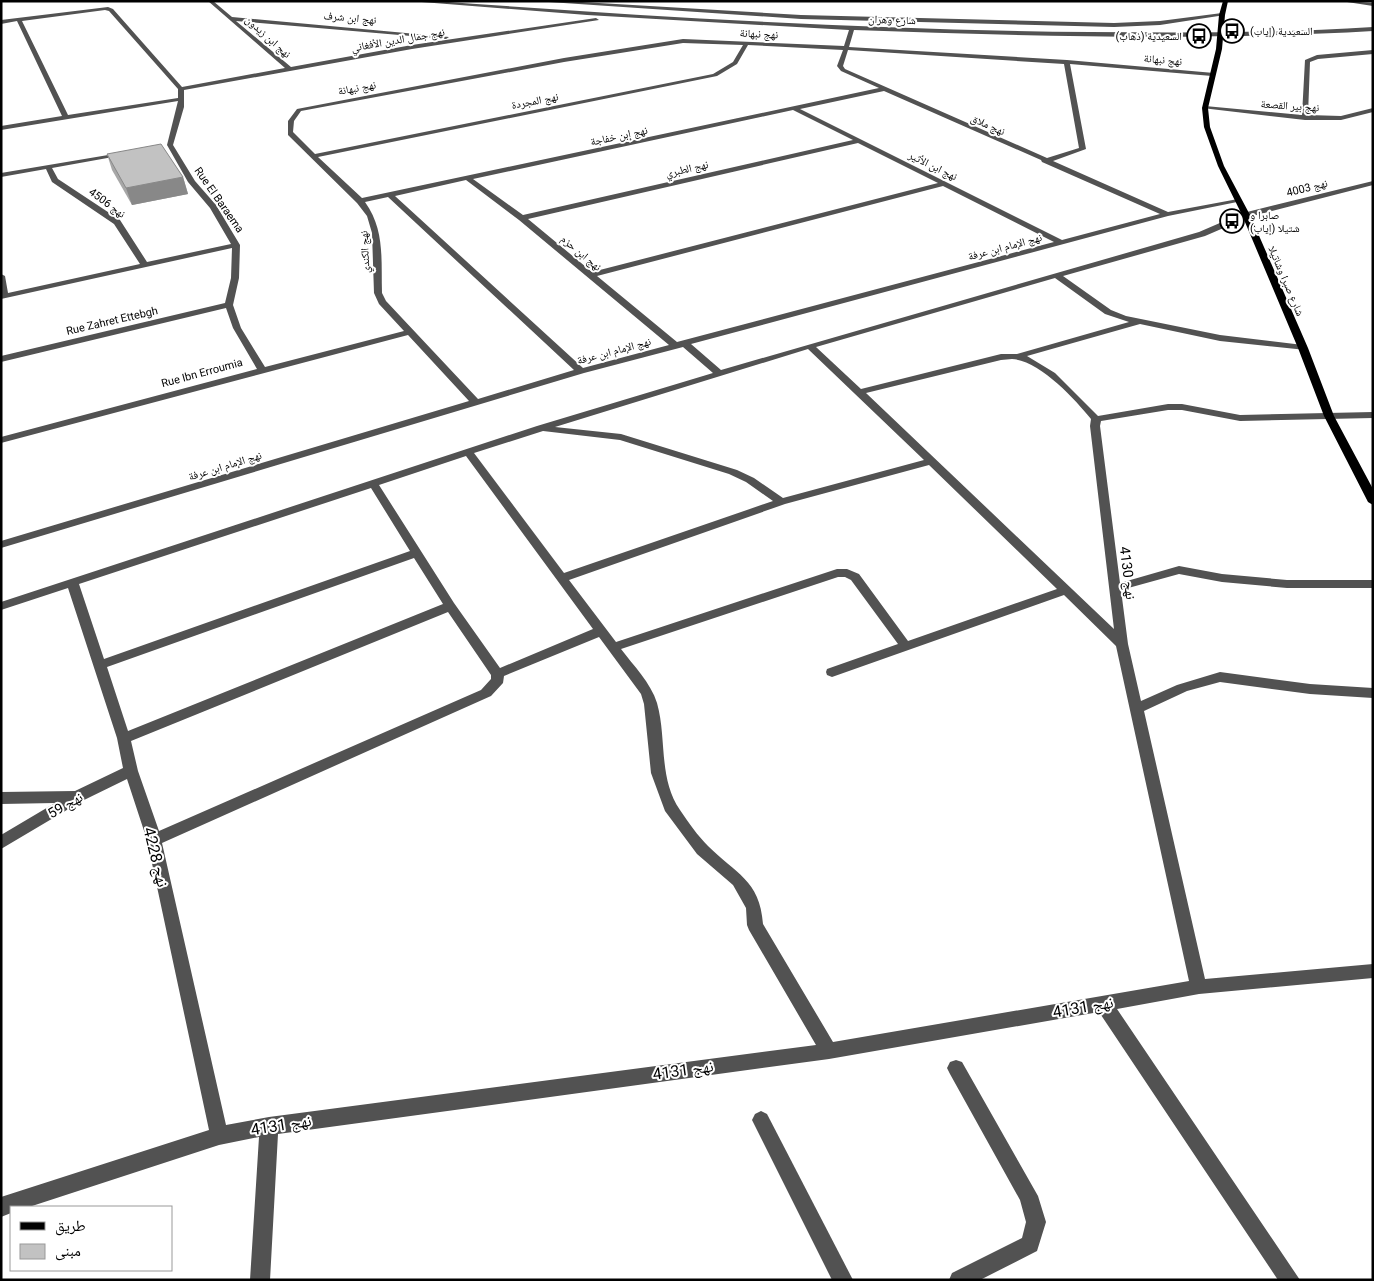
<svg xmlns="http://www.w3.org/2000/svg" width="1374" height="1281" font-family="Roboto,'Noto Naskh Arabic',sans-serif">
  <style>
    .lines { fill: none; stroke-linecap: round; stroke-linejoin: round }
    .minor { fill: #525252; fill-rule: evenodd }
    .major { fill: #000; fill-rule: evenodd }
    .wall { fill: #a7a7a7 }
    .shaded-wall { fill: #888 }
    .building { fill: #c2c2c2; stroke: #888 }
    .labels { text-anchor: middle; dominant-baseline: central; stroke-width: 4; stroke-linejoin: round; paint-order: stroke }
    .far-street-label { font-size: 11px; fill: #000; stroke: #fff }
    .far-poi-label { font-size: 11px; fill: #000; stroke: #fff; text-anchor: start }
    .street-label { font-size: 14px; fill: #000; stroke: #fff }
    .near-street-label { font-size: 16px; fill: #000; stroke: #fff }
  </style>
  <rect width="100%" height="100%" fill="#fff"/>
  <g class="lines">
    <!-- minor -->
    <g class="minor">
      <path d="M 208,1 L 213,1 L 232,17 L 449,37 L 446,39 L 236,21 L 291,67 L 412,45 L 596,18 L 599,20 L 412,49 L 184,90 L 184,107 L 173,145 L 195,181 L 216,205 L 240,245 L 239,278 L 233,305 L 241,328 L 265,367 L 404,331 L 379,304 L 374,293 L 372,233 L 367,216 L 357,203 L 288,135 L 288,121 L 297,109 L 564,58 L 683,39 L 844,46 L 849,30 L 587,15 L 409,1 L 435,1 C 653,17 871,30 1090,32 C 1184,33 1278,33 1373,27 L 1373,31 C 1200,41 1027,36 854,30 L 849,47 L 1067,60 L 1214,73 L 1212,76 L 1070,64 L 1086,149 L 1053,161 L 1168,212 L 1238,199 L 1242,201 L 1168,216 L 691,344 L 721,370 L 1199,232 L 1243,213 L 1373,181 L 1373,185 L 1249,217 L 1205,236 L 1063,276 L 1111,310 L 1126,316 L 1220,335 L 1303,345 L 1306,346 L 1306,350 L 1220,341 L 1140,324 L 1027,356 L 1055,373 L 1098,416 L 1168,404 L 1182,404 L 1240,415 L 1373,412 L 1373,418 L 1240,421 L 1182,410 L 1168,410 L 1101,421 L 1100,426 L 1120,583 L 1179,566 L 1222,574 L 1287,580 L 1373,580 L 1373,588 L 1287,588 L 1222,582 L 1179,574 L 1121,590 L 1128,644 L 1141,701 L 1177,685 L 1220,672 L 1310,684 L 1373,688 L 1373,698 L 1310,694 L 1220,682 L 1187,691 L 1144,711 L 1205,979 L 1373,964 L 1373,978 L 1199,994 L 1117,1009 L 1300,1280 L 1278,1280 L 1099,1012 L 829,1059 L 278,1134 L 270,1280 L 250,1280 L 259,1137 L 219,1145 L 29,1207 L 11,1207 L 11,1213 L 1,1217 L 1,1197 L 209,1130 L 147,840 L 127,779 L 82,801 L 1,849 L 1,835 L 55,803 L 1,804 L 1,792 L 75,791 L 123,768 L 117,738 L 68,588 L 1,610 L 1,602 L 537,426 L 713,373 L 683,347 L 584,373 L 1,548 L 1,541 L 469,401 L 408,335 L 1,443 L 1,437 L 257,369 L 233,328 L 226,308 L 1,362 L 1,356 L 225,303 L 231,278 L 232,248 L 1,299 L 1,274 L 5,276 L 8,293 L 140,264 L 114,224 L 52,182 L 46,169 L 1,177 L 1,173 L 126,152 L 126,154 L 124,155 L 52,168 L 58,179 L 120,220 L 147,262 L 231,244 L 210,208 L 188,182 L 167,145 L 178,101 L 1,130 L 1,126 L 62,116 L 17,21 L 1,24 L 1,20 L 108,7 L 113,9 L 182,87 L 285,68 ZM 105,10 L 109,11 L 178,89 L 178,98 L 68,115 L 22,21 ZM 683,43 L 743,45 L 733,62 L 713,74 L 315,154 L 293,132 L 294,121 L 301,111 L 564,62 ZM 748,45 L 843,50 L 837,66 L 841,71 L 879,88 L 362,198 L 318,157 L 717,76 L 737,64 ZM 848,50 L 1064,64 L 1079,148 L 1047,158 L 845,69 L 843,66 ZM 884,91 L 1041,160 L 1042,162 L 1160,214 L 1062,240 L 800,109 ZM 793,110 L 853,140 L 523,215 L 473,179 ZM 858,143 L 938,183 L 592,272 L 528,219 ZM 466,180 L 519,220 L 669,345 L 583,368 L 395,196 ZM 943,186 L 1054,242 L 677,342 L 597,276 ZM 388,197 L 574,370 L 478,399 L 386,301 L 382,293 C 381,259 385,230 365,202 ZM 1055,278 L 1105,314 L 1129,322 L 1017,354 L 1001,354 L 861,389 L 816,347 ZM 808,349 L 924,460 L 783,498 L 754,478 L 737,470 L 621,434 L 555,427 ZM 1012,359 C 1039,360 1075,399 1091,419 L 1090,426 L 1114,629 L 866,393 L 1001,360 ZM 543,431 L 620,440 L 729,474 L 746,482 L 773,501 L 564,573 L 474,453 ZM 466,456 L 593,629 L 500,668 L 454,603 L 379,485 ZM 929,465 L 1057,589 L 908,641 L 859,574 L 847,569 L 837,569 L 616,642 L 569,580 L 785,504 ZM 371,488 L 410,551 L 104,659 L 79,584 ZM 414,558 L 443,604 L 128,731 L 107,667 ZM 838,577 L 845,577 L 851,580 L 898,644 L 827,669 L 826,672 L 827,675 L 832,677 L 1064,595 L 1116,646 L 1189,981 L 833,1042 L 763,924 C 760,880 735,873 708,846 C 698,836 688,822 680,810 C 658,778 667,738 657,703 C 651,683 633,665 621,649 ZM 448,612 L 491,675 L 491,679 L 481,690 L 159,831 L 138,771 L 131,741 ZM 599,637 L 641,694 L 644,704 L 651,773 L 665,811 L 697,854 L 733,885 L 746,908 L 747,925 L 749,930 L 816,1045 L 269,1117 L 226,1125 L 162,843 L 491,696 L 503,683 L 504,676 Z"/>
      <polygon points="534,1 565,1 801,15 1114,23 1160,21 1222,13 1225,15 1160,25 1114,27 801,19"/>
      <polygon points="1345,1 1373,3 1373,6 1347,2"/>
      <polygon points="1373,50 1373,54 1318,59 1310,62 1308,115 1341,116 1373,108 1373,112 1341,120 1305,120 1202,108 1205,106 1302,115 1305,60 1317,55"/>
      <polygon points="956,1060 962,1062 1038,1196 1046,1222 1037,1251 980,1280 949,1280 952,1273 1022,1238 1026,1222 1020,1200 950,1074 947,1068 950,1062"/>
      <polygon points="761,1111 767,1114 853,1280 832,1280 752,1120 755,1114"/>
    </g>
    <!-- major -->
    <polygon class="major" points="1223,1 1228,1 1225,15 1222,49 1208,108 1210,127 1224,166 1250,215 1308,348 1334,416 1373,489 1373,505 1368,502 1324,416 1298,348 1242,215 1218,166 1204,127 1202,108 1216,49 1219,15"/>
  </g>
  <!-- wall -->
  <polygon class="wall" points="107,154 183,177 188,194 132,205 112,170"/>
  <!-- shaded-wall -->
  <polygon class="shaded-wall" points="183,177 188,194 132,205 126,188"/>
  <!-- building -->
  <polygon class="building" points="161,144 183,177 126,188 107,154"/>
  <!-- icons -->
  <defs>
    <g id="bus-ring" transform="scale(1.25)"><circle r="9.5" fill="#fff" stroke="#000" stroke-width="1.5"/><path d="M-5-6H5V4H4V6H2V4H-2V6H-4V4H-5ZM-3.5-4V0h7V-4ZM-3.5 1.2v1.5H-2V1.2ZM2 1.2v1.5H3.5V1.2Z" fill="#000"/></g>
  </defs>
  <g fill-rule="evenodd">
    <use href="#bus-ring" x="1232" y="31"/>
    <use href="#bus-ring" x="1199" y="36"/>
    <use href="#bus-ring" x="1232" y="221"/>
  </g>
  <g class="labels">
    <!-- far-street labels -->
    <g class="far-street-label">
      <text transform="translate(350 18) rotate(5)">نهج ابن شرف</text>
      <text transform="translate(892 20) rotate(2)">شارع وهران</text>
      <text transform="translate(759 34) rotate(3)">نهج نبهانة</text>
      <text transform="translate(268 37) rotate(42)">نهج ابن زيدون</text>
      <text transform="translate(398 40) rotate(-10)">نهج جمال الدين الأفغاني</text>
      <text transform="translate(1163 60) rotate(5)">نهج نبهانة</text>
      <text transform="translate(357 88) rotate(-10)">نهج نبهانة</text>
      <text transform="translate(535 101) rotate(-11)">نهج المجردة</text>
      <text transform="translate(1290 106) rotate(4)">نهج بير القصعة</text>
      <text transform="translate(988 125) rotate(24)">نهج ملاق</text>
      <text transform="translate(619 136) rotate(-12)">نهج إبن خفاجة</text>
      <text transform="translate(933 166) rotate(26)">نهج ابن الأثير</text>
      <text transform="translate(687 169) rotate(-13)">نهج الطبري</text>
      <text transform="translate(1307 188) rotate(-14)">نهج 4003</text>
      <text transform="translate(219 200) rotate(55)">Rue El Baraema</text>
      <text transform="translate(107 203) rotate(36)">نهج 4506</text>
      <text transform="translate(1005 247) rotate(-15)">نهج الإمام ابن عرفة</text>
      <text transform="translate(365 252) rotate(-93)">نهج الكندي</text>
      <text transform="translate(581 253) rotate(40)">نهج ابن حزم</text>
      <text transform="translate(1286 281) rotate(67)">شارع صبرا وشاتيلا</text>
      <text transform="translate(112 321) rotate(-13)">Rue Zahret Ettebgh</text>
      <text transform="translate(614 351) rotate(-15)">نهج الإمام ابن عرفة</text>
      <text transform="translate(202 373) rotate(-15)">Rue Ibn Erroumia</text>
      <text transform="translate(225 466) rotate(-17)">نهج الإمام ابن عرفة</text>
    </g>
    <!-- far-poi labels -->
    <g class="far-poi-label">
      <text x="1250" y="31">السعيدية (إياب)</text>
      <text x="1182" y="36" text-anchor="end">السعيدية (ذهاب)</text>
      <text x="1250" y="215">صابرا و<tspan x="1250" dy="13">شتيلا (إياب)</tspan></text>
    </g>
    <!-- street labels -->
    <g class="street-label">
      <text transform="translate(1128 573) rotate(83)">نهج 4130</text>
      <text transform="translate(65 805) rotate(-30)">نهج 59</text>
    </g>
    <!-- near-street labels -->
    <g class="near-street-label">
      <text transform="translate(156 857) rotate(76)">نهج 4228</text>
      <text transform="translate(1083 1007) rotate(-10)">نهج 4131</text>
      <text transform="translate(683 1070) rotate(-8)">نهج 4131</text>
      <text transform="translate(281 1125) rotate(-9)">نهج 4131</text>
    </g>
  </g>
  <!-- border -->
  <rect width="1374" height="1281" fill="none" stroke="#000000" stroke-width="5"/>
  <!-- legend -->
  <rect x="10" y="1206" width="162" height="65" fill="#ffffff" stroke="#999999"/>
  <rect x="20" y="1222" width="25" height="8" fill="#000000" stroke="#999999"/>
  <text x="55" y="1231" font-size="15" fill="#000000">طريق</text>
  <rect x="20" y="1244" width="25" height="15" fill="#c2c2c2" stroke="#999999"/>
  <text x="55" y="1256" font-size="15" fill="#000000">مبنى</text>
</svg>
